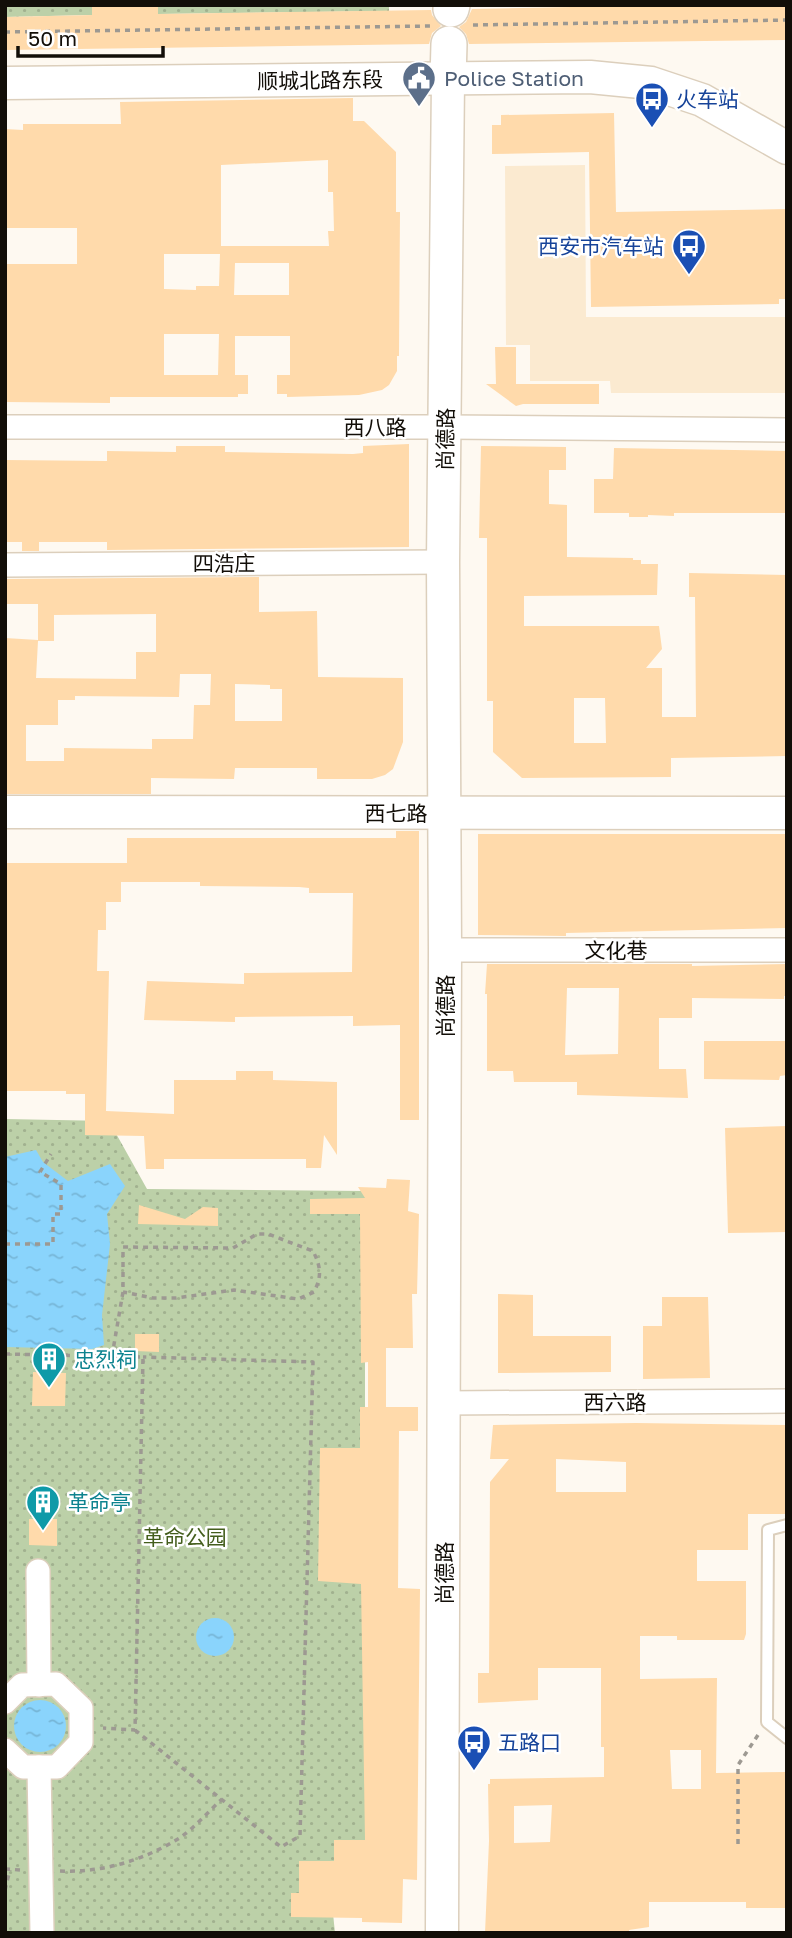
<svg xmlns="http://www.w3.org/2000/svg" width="792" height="1938" font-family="'Golos Text','Noto Sans SC',sans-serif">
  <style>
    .built { fill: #fbead0 }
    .park { fill: url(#park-dots) }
    .water { fill: url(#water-ripples) }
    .building { fill: #ffdaab; fill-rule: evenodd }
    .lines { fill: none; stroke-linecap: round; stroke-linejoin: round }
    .lane-casing { stroke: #dccfbc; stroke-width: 14 }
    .street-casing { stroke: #dccfbc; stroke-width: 26 }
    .secondary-casing { stroke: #dccfbc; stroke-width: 35 }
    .primary-casing { stroke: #dccfbc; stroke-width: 38 }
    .path { stroke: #9d9992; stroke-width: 3.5; stroke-dasharray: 5 5; stroke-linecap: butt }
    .lane { stroke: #fff; stroke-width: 10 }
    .street { stroke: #fff; stroke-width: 23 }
    .secondary { stroke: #fff; stroke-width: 32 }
    .primary { stroke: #fff; stroke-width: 35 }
    .labels { text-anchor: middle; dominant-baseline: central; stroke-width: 5; stroke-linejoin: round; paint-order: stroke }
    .service-label { font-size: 21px; fill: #4e5e75; stroke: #fff; text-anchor: start }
    .street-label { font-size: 21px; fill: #120e08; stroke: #fff }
    .transit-label { font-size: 21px; fill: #164399; stroke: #fff; text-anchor: start }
    .culture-label { font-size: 21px; fill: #0d838f; stroke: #fff; text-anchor: start }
    .park-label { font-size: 21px; fill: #445e1d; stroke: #fff }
  </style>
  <defs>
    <pattern id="park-dots" width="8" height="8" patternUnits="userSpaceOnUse" patternTransform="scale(1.75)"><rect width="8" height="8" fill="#bcd0a8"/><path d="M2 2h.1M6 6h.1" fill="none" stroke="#a1b18f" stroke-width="1.8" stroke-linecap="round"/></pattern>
    <pattern id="water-ripples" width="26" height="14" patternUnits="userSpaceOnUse" patternTransform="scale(1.75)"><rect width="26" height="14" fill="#8ad4fc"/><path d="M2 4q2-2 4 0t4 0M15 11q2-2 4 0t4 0" fill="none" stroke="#76b5d6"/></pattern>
  </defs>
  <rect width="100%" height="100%" fill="#fef9f1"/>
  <!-- built -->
  <polygon class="built" points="585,165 586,317 787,317 787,393 611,393 610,381 530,381 530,345 506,345 505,166"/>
  <!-- park -->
  <g class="park">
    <polygon points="5,5 92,5 92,15 5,17"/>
    <polygon points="158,5 389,5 389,11 158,14"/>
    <polygon points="5,1119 109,1121 147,1189 365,1191 365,1886 330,1884 335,1933 5,1933"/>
  </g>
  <!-- water -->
  <g class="water">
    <polygon points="36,1150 43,1162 68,1181 110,1164 125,1186 107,1214 110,1244 102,1315 104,1345 92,1349 5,1347 5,1157"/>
    <circle cx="215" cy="1637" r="19"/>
    <circle cx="40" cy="1726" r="26"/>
  </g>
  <!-- building -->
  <g class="building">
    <polygon points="92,5 158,5 158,14 431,10 432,15 441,26 432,33 429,44 5,50 5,17 92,15"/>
    <polygon points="672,5 787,5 787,40 469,44 466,34 459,27 466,22 472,9"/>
    <path d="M 353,98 L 353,121 L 364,121 L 396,152 L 396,212 L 400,212 L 399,356 L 397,356 L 397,371 L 389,385 L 382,390 L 359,395 L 287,397 L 287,394 L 277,394 L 277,375 L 290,375 L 290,336 L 235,336 L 235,375 L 248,375 L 248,394 L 238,394 L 238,397 L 110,397 L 110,403 L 5,402 L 5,264 L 77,264 L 77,228 L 5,228 L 5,129 L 23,130 L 23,124 L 121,124 L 120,102 ZM 328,160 L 328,192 L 333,192 L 334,231 L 328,231 L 329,246 L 221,246 L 221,165 ZM 164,254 L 220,254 L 219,286 L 196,286 L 196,290 L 164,289 ZM 235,263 L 289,263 L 289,295 L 234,295 ZM 164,334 L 219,334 L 218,375 L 164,375 Z"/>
    <polygon points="614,113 616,212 787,209 787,299 779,299 779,304 591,307 589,152 492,154 492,125 501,125 501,115"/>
    <polygon points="495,347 516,347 516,384 599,384 599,404 523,404 516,406 486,384 496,384"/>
    <polygon points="409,444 409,547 107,550 107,542 39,542 39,551 22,551 22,542 5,542 5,460 107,461 107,451 176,452 176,446 225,446 225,452 353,454 363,453 363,446"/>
    <path d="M 481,446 L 566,447 L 566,470 L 549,470 L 549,504 L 567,505 L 567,557 L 633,558 L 633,560 L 641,560 L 641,564 L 658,564 L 657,595 L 524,596 L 524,626 L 659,626 L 662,649 L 646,668 L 662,668 L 662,717 L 696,717 L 695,597 L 689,597 L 689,573 L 787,575 L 787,756 L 671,758 L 671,777 L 522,778 L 493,752 L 493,701 L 487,701 L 487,538 L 479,538 ZM 574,698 L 605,698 L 606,743 L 574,743 Z"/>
    <polygon points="614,448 787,451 787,513 674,513 674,516 648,515 648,517 629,517 629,513 594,513 594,479 613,479"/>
    <path d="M 259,577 L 259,612 L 317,611 L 318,677 L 403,678 L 403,742 L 393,769 L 385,775 L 372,779 L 317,779 L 317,768 L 235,768 L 234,779 L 151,778 L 151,794 L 5,794 L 5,638 L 38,640 L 38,604 L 5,604 L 5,579 ZM 156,614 L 156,652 L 136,652 L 136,679 L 36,678 L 38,641 L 54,641 L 54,615 ZM 180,674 L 211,674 L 210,705 L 194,705 L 193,739 L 152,739 L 152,749 L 64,748 L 64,761 L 26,761 L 26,725 L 58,725 L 58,700 L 75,700 L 75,696 L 179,697 ZM 235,684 L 270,685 L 270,689 L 282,689 L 282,721 L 235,721 Z"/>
    <polygon points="396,831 419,831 419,1120 400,1120 400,1025 353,1026 353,1016 235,1017 235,1022 144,1020 147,981 244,984 244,973 352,972 353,893 309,893 309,888 299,887 200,886 200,882 121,882 121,902 106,902 106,930 98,930 97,971 109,971 106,1111 174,1114 174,1080 236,1080 236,1071 273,1071 273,1080 337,1082 337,1155 324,1135 321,1168 306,1168 306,1159 164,1159 164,1169 146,1169 144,1136 85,1135 85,1094 66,1094 66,1091 5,1091 5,863 127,863 127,838 396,838"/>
    <polygon points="478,834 787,834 787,928 566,933 566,936 478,935"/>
    <path d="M 487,964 L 692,964 L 692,966 L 787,964 L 787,996 L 784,996 L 784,999 L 692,998 L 692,1018 L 659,1018 L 659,1069 L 686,1069 L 688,1098 L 577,1095 L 577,1082 L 514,1082 L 513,1071 L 487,1071 L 487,994 L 485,994 ZM 567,988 L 619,988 L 618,1054 L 565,1055 Z"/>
    <polygon points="704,1041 787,1041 787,1075 780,1076 779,1080 704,1079"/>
    <polygon points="787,1126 787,1232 728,1233 725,1128"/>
    <polygon points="387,1179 410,1180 408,1211 419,1214 417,1294 412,1294 413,1348 386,1348 386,1407 418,1407 418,1431 399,1431 398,1588 420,1589 417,1880 403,1879 402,1923 362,1922 362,1918 291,1917 291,1893 299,1893 299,1861 334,1861 334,1840 365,1840 361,1584 318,1581 320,1448 360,1448 360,1407 368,1407 368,1362 361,1363 360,1214 310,1214 310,1199 365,1198 358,1187 386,1188"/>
    <polygon points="139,1205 185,1219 203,1207 218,1208 218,1226 138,1224"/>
    <polygon points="498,1294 533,1295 533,1336 611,1336 611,1372 498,1373"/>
    <polygon points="662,1297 708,1297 710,1378 643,1379 643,1326 662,1326"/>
    <polygon points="135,1334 159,1334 159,1352 135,1351"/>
    <polygon points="33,1372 66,1373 65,1406 32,1406"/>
    <path d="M 636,1423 L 787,1425 L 787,1514 L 748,1514 L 748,1550 L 697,1550 L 697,1581 L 746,1581 L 746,1634 L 744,1640 L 677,1640 L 677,1636 L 640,1636 L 640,1679 L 717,1678 L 716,1773 L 787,1772 L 787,1908 L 746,1908 L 746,1902 L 649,1902 L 649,1927 L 629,1930 L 629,1933 L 485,1933 L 489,1841 L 488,1784 L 490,1784 L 490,1779 L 604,1777 L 604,1747 L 601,1747 L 601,1668 L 538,1668 L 538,1700 L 478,1703 L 478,1673 L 489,1673 L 490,1482 L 509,1459 L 490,1459 L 493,1425 ZM 556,1459 L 626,1462 L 626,1492 L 556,1492 ZM 670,1750 L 701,1750 L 701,1789 L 672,1789 ZM 552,1805 L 550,1842 L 514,1843 L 514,1806 Z"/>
    <polygon points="29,1519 57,1519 57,1546 29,1545"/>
  </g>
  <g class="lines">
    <!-- lane casing -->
    <g class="lane-casing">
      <polyline id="lane" points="787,1525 768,1530 767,1722 787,1738"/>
    </g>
    <!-- street casing -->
    <g class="street-casing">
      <g id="street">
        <polyline points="5,427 445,427 787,430"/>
        <polyline points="5,565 443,562"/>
        <polyline points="445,950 787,950"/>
        <polyline points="444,1403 787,1401"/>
        <polyline points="38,1571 39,1685"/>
        <polyline points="5,1702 22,1685 56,1684 81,1708 81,1742 57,1767 23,1767 5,1750"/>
        <polyline points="39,1767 42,1933"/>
      </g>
    </g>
    <!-- secondary casing -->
    <g class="secondary-casing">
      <g id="secondary">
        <polyline points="5,83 590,77 651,83 702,100 787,148"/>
        <polyline points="5,812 787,813"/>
        <polyline points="442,1933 445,950 443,562 448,80"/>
      </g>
    </g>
    <!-- primary casing -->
    <g class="primary-casing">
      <g id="primary">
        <polyline points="451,9 452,5"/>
        <polyline points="448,80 449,44"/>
      </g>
    </g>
    <!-- path -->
    <g class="path">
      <polyline points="473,25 787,20"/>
      <polyline points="5,32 430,26"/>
      <polyline points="5,1244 53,1244 53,1214 61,1214 61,1184 40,1172 51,1154"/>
      <polyline points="5,1354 143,1357 135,1730 103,1728"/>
      <path d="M 112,1356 L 123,1292 L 123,1247 L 233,1248 L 257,1234 L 268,1234 L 313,1251 C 321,1267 322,1276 314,1292 L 298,1299 L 234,1290 L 176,1298 L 153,1298 L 123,1292"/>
      <polyline points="135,1730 281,1847 300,1836 313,1362 143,1357"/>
      <polyline points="738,1844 738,1765 760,1732"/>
      <polyline points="5,1869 21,1870"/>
      <path d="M 60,1871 C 102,1873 145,1860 181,1837 C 195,1827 209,1811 222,1799"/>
      <polyline points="5,1890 10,1870"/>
    </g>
    <!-- lane -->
    <use href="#lane" class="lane"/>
    <!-- street -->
    <use href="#street" class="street"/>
    <!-- secondary -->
    <use href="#secondary" class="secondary"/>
    <!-- primary -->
    <use href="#primary" class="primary"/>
  </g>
  <!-- icons -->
  <defs>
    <g id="civic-pin" transform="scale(1.75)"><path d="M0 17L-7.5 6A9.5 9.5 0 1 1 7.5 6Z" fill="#5c6f8a" stroke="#fff"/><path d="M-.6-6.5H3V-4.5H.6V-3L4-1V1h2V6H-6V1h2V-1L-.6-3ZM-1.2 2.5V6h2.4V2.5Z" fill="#fff"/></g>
    <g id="bus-pin" transform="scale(1.75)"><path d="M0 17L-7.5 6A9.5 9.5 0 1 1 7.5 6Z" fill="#1a4fb4" stroke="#fff"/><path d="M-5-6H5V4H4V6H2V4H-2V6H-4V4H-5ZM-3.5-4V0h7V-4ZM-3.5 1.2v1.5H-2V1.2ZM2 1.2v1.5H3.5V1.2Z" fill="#fff"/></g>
    <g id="building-pin" transform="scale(1.75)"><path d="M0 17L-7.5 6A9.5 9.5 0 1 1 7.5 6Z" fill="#0f9aa8" stroke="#fff"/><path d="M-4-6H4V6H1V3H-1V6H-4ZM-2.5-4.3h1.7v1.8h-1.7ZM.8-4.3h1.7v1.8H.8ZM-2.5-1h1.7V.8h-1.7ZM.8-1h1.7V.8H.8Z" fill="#fff"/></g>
  </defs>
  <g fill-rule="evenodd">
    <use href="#civic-pin" x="419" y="78"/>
    <use href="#bus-pin" x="652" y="99"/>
    <use href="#bus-pin" x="689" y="246"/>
    <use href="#building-pin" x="49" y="1359"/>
    <use href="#building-pin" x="43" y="1502"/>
    <use href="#bus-pin" x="474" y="1742"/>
  </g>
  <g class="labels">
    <!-- service labels -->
    <g class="service-label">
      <text x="444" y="78">Police Station</text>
    </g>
    <!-- street labels -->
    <g class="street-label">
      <text transform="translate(320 80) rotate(-1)">顺城北路东段</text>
      <text x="375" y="427">西八路</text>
      <text transform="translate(445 439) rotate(-89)">尚德路</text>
      <text x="224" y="563">四浩庄</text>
      <text x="396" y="813">西七路</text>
      <text x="616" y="950">文化巷</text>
      <text transform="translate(445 1006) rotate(-90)">尚德路</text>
      <text x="615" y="1402">西六路</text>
      <text transform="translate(444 1573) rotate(-90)">尚德路</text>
    </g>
    <!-- transit labels -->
    <g class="transit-label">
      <text x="676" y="99">火车站</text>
      <text x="664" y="246" text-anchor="end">西安市汽车站</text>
      <text x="498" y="1742">五路口</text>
    </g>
    <!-- culture labels -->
    <g class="culture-label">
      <text x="74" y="1359">忠烈祠</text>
      <text x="68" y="1502">革命亭</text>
    </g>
    <!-- park labels -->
    <g class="park-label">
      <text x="185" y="1537">革命公园</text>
    </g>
  </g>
  <!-- border -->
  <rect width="792" height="1938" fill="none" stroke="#120e08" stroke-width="14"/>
  <!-- scale -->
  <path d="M18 46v10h145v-10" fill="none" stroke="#120e08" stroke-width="3.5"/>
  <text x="28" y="46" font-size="21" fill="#120e08" stroke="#ffffff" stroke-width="5" paint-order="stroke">50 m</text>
</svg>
